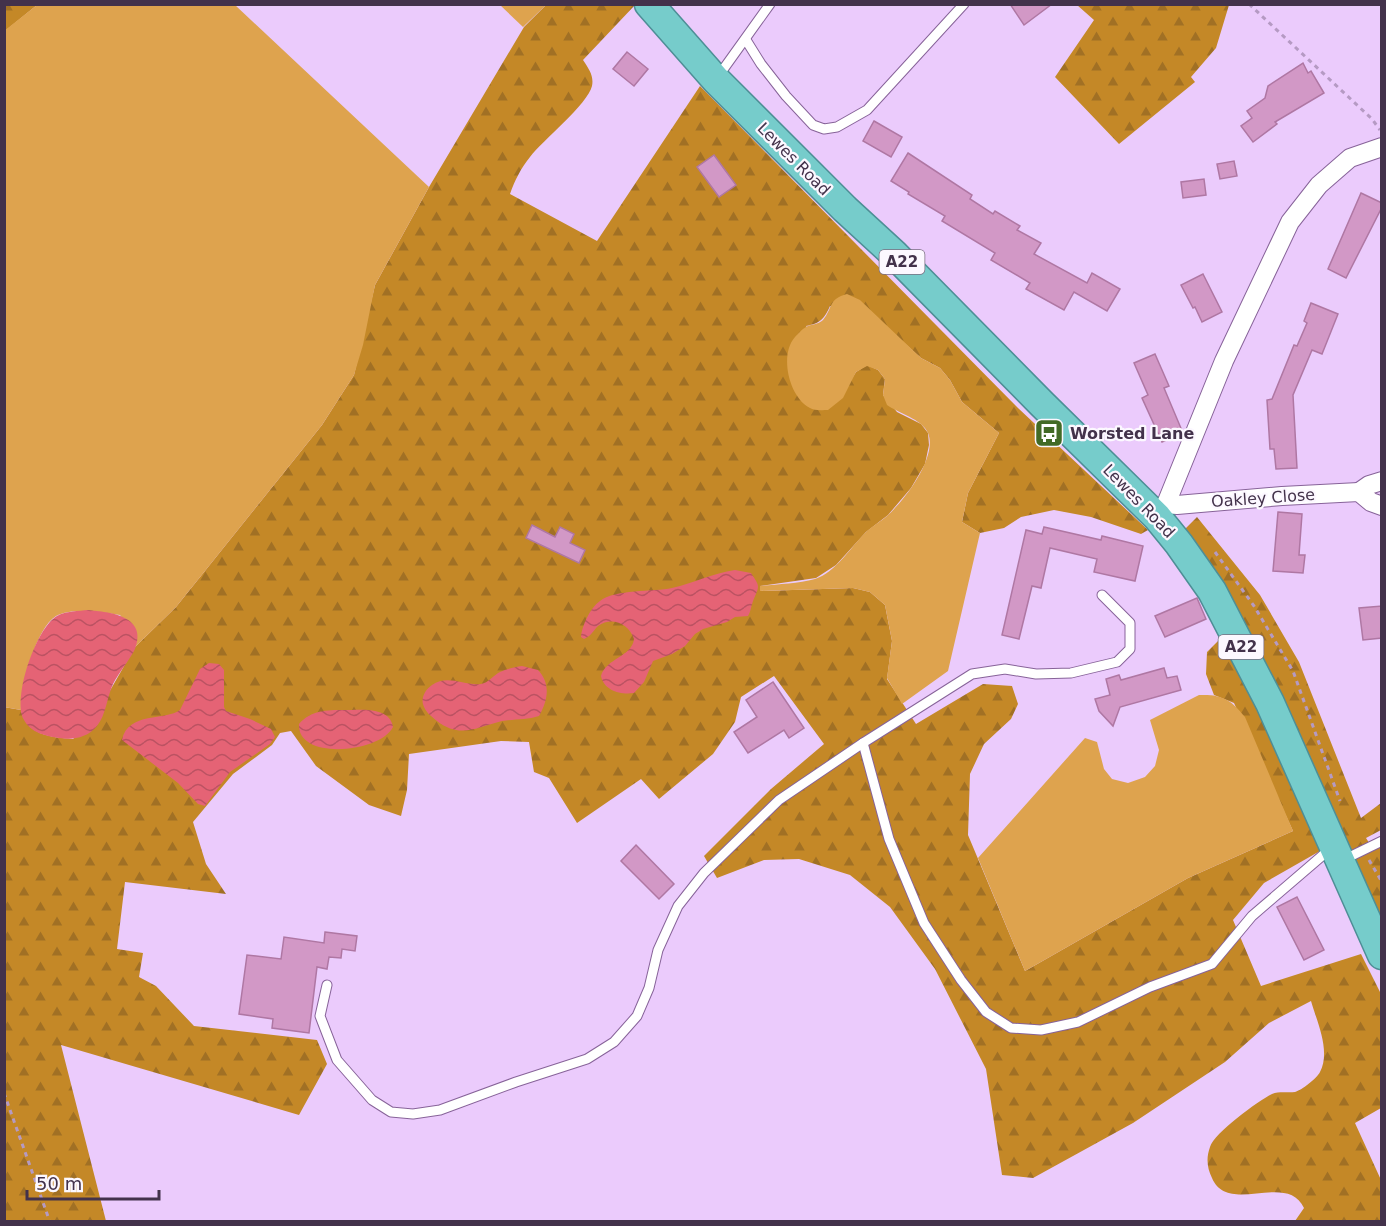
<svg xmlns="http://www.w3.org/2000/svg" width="1386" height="1226" font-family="'DejaVu Sans',sans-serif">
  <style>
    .forest { fill: url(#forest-firs) }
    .garden { fill: #dea34e }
    .water { fill: url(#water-waves) }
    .building { fill: #d298c6; stroke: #af77a3; stroke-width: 1.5 }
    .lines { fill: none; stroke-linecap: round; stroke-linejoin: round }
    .service-casing { stroke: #876399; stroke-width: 11 }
    .minor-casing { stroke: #876399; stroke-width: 20 }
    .trunk-casing { stroke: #4e8e96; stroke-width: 31 }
    .path { stroke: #b59ac3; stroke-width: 3; stroke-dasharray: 4.5 4.5; stroke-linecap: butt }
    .service { stroke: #fff; stroke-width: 9 }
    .minor { stroke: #fff; stroke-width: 18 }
    .trunk { stroke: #76cccb; stroke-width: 28 }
    .labels { text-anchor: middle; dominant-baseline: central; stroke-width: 4.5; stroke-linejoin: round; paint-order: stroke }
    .shield { fill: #fcf8ff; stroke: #7a6d81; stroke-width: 1.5 }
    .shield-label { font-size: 15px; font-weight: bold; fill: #43324b }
    .street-label { font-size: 16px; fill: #43324b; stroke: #fcf8ff }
    .poi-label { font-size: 16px; font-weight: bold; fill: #43324b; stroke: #fcf8ff; text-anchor: start }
  </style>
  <defs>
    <pattern id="forest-firs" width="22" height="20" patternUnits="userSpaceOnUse" patternTransform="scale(1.5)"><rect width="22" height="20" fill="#c48827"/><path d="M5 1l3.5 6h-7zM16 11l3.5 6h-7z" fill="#a17024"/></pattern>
    <pattern id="water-waves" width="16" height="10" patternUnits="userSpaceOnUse" patternTransform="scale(1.5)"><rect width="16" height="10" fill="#e56375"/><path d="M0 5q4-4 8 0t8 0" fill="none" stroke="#bb5262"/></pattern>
  </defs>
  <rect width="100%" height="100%" fill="#ebcbfc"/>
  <!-- forest -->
  <g class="forest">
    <polygon points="5,5 37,5 5,31"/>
    <path d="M 546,5 L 635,5 L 583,60 C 589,69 594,76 592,86 C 588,104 542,141 530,157 C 521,168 515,180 510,194 L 597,241 L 700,86 L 1018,408 L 1148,530 L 1141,534 L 1091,517 L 1054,510 L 1021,517 L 1004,528 L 980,533 L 962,522 L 968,493 L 999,433 L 962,402 L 950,380 L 940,368 L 921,358 L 891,331 L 830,306 C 824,319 821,323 806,326 L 849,383 L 856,372 L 867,365 L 878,370 L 885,379 L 883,395 L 897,412 L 921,424 L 928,433 L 929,445 L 925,464 L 911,488 L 888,515 L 866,532 L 836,565 L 816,578 L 760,586 L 760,591 L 853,588 L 870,592 L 885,605 L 892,641 L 887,679 L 916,724 L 983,684 L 1012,686 L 1018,704 L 1011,719 L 984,744 L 970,774 L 968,835 L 1025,971 L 1188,878 L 1293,831 L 1234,703 L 1214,695 L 1206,674 L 1207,652 L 1221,638 L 1257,709 L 1320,851 L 1264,883 L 1233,920 L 1261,986 L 1361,954 L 1381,994 L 1381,1108 L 1355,1123 L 1381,1180 L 1381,1221 L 1295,1221 L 1304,1208 C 1287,1171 1228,1216 1212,1178 C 1207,1168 1206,1158 1210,1147 C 1214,1133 1258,1101 1272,1094 C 1279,1091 1288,1093 1295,1092 C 1302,1090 1317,1078 1320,1072 C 1331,1051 1317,1022 1311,1001 L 1269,1023 L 1225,1062 L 1133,1123 L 1033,1178 L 1002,1175 L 986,1069 L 935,969 L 890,907 L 850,875 L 799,859 L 764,860 L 717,878 L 704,856 L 771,789 L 824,744 L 774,676 L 741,697 L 735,722 L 713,754 L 659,799 L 641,779 L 577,823 L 549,778 L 534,772 L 529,742 L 501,741 L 409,754 L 407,790 L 401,816 L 369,805 L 316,766 L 291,731 L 280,733 L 272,745 L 233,774 L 193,822 L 206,864 L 226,894 L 125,882 L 117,949 L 143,953 L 139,977 L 156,986 L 194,1026 L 317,1040 L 327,1064 L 299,1115 L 61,1045 L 106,1221 L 5,1221 L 4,707 L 21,710 C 27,735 50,737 73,739 L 103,713 L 108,694 L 135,647 L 176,607 L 322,425 L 354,375 L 375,285 L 429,187 L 524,27 Z"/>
    <polygon points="1077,5 1229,5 1216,48 1191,77 1195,82 1119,144 1055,77 1094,20"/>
    <polygon points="1197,517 1260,595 1299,662 1361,818 1381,803 1381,830 1366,838 1373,849 1381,845 1381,924 1183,531"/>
  </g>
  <!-- garden -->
  <g class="garden">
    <path d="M 37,5 L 235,5 L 429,187 L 375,285 L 363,345 L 354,375 L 322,425 L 176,607 L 135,647 L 137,639 L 120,615 C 103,612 72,607 56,616 C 36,628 20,688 21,710 L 4,707 L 4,31 Z"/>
    <polygon points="500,5 546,5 523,27"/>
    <path d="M 847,294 L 860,300 L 921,358 L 940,368 L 950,380 L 962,402 L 999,433 L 968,493 L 962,522 L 980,533 L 948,671 L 902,704 L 887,678 L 892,641 L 885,605 L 870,592 L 853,588 L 760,591 L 760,586 C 777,584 798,584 815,579 C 836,572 850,548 865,533 C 872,526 880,522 887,516 C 904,501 938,457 928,433 C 922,419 898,413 887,405 L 883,395 L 885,379 L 878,370 L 867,366 L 856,372 L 843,398 L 828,410 C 823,410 814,411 810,408 C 789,397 779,355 795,337 C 798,334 802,329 806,327 C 811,324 818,325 823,320 C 833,308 828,299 847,294 Z"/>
    <path d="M 1199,695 C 1221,694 1231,699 1245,717 L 1293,831 L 1188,878 L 1025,971 L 978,858 L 1085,738 L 1097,742 L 1104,769 L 1112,779 L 1128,783 L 1145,777 L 1155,766 L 1159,750 L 1150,720 Z"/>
  </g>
  <!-- water -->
  <g class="water">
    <path d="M 735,570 L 751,573 C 760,587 760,585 753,601 C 751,606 751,611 748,616 L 735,617 L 727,622 L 703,629 L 695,634 L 685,646 L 672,654 L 653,661 L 644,682 L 634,693 C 621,695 604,691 601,676 C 606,658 632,657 634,639 C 629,624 612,616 598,626 C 593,631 591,636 584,639 L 581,637 C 582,626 590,608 600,601 C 614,589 654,592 672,588 C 694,583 713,573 735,570 Z"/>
    <path d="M 88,610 C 110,612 148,616 135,649 C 129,661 119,672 113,684 C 107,697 106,715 97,726 C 87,738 73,740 59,738 C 46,736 31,733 24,720 C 12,698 36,628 57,616 C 66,611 79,611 88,610 Z"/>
    <path d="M 209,663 L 219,664 L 224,670 L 224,707 L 226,711 L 250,719 L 271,729 L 275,737 L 270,744 L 230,772 L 205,806 L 198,804 L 178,783 L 122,740 C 128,711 166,721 180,710 L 200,669 Z"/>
    <path d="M 522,666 L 538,670 C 551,684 548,700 539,716 C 527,720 514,719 502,721 C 478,727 460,739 437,721 C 431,716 425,712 423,704 C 421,697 426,689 432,685 C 448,674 464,686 481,684 C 488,683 494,675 500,672 C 507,669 515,667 522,666 Z"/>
    <path d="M 344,710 C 360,710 390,706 393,727 C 380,753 297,761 299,724 C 311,710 327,710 344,710 Z"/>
  </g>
  <!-- building -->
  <g class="building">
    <polygon points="1010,4 1052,4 1024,25"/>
    <polygon points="627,52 648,69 634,86 613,69"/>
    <polygon points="1303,63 1308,73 1311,71 1324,93 1275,122 1277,124 1253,142 1241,126 1252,118 1247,111 1265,98 1268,86"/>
    <polygon points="874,121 902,137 891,157 863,141"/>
    <polygon points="908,153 972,195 970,199 993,214 995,211 1020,226 1017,230 1041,243 1034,254 1087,283 1092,273 1120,289 1107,311 1074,292 1064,310 1026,289 1030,283 991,260 995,253 942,221 945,216 908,194 909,192 891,181"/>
    <polygon points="714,155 736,185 719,197 697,167"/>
    <polygon points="1234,161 1237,176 1220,179 1217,164"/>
    <polygon points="1204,179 1206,195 1183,198 1181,182"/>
    <polygon points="1361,193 1382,203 1382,207 1346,278 1328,269"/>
    <polygon points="1203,274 1222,312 1202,322 1195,307 1193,308 1181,285"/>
    <polygon points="1311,303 1338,314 1322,354 1312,350 1293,395 1297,468 1276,469 1274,449 1270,449 1267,400 1272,399 1294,345 1297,346 1307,323 1304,321"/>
    <polygon points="1155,354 1169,386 1164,388 1183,433 1162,442 1142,398 1148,395 1134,363"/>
    <polygon points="1278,512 1302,514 1299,555 1305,555 1303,573 1273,571"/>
    <polygon points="532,525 555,537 560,527 574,534 570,543 585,550 579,563 526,538"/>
    <polygon points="1044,527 1101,540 1102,536 1143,546 1135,581 1094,572 1097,559 1050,548 1041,588 1032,586 1019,639 1002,635 1026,530 1042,534"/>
    <polygon points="1197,598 1206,619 1165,637 1155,616"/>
    <polygon points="1382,606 1382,638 1363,640 1359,608"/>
    <polygon points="1164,668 1167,678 1177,676 1181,690 1120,707 1113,726 1099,711 1095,699 1110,695 1106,679 1119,675 1121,680"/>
    <polygon points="773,682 804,728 789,738 784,730 748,753 734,732 757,717 746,700"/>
    <polygon points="636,845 674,884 659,899 621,861"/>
    <polygon points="1297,897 1324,950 1304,960 1277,907"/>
    <polygon points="325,932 357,936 355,951 342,949 341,958 329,957 327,969 317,967 309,1033 272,1028 273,1019 239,1014 247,955 281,959 284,937 324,943"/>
  </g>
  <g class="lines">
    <!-- service casing -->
    <g class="service-casing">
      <g id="service">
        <polyline points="746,40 761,64 786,96 813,125 824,129 837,127 867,110 964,4"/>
        <polyline points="717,78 770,4"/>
        <polyline points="1102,595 1130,623 1130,649 1117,662 1071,673 1036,674 1005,669 972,674 863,743 889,839 924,923 961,980 986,1012 1011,1028 1041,1030 1078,1022 1150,987 1212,964 1252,916 1330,849"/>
        <polyline points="1343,860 1382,841"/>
        <polyline points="327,985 320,1016 337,1060 372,1100 391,1112 413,1114 440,1110 516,1082 587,1059 614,1042 637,1016 649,988 658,950 678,906 704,873 779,800 863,743"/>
      </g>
    </g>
    <!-- minor casing -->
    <g class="minor-casing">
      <g id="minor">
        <polyline points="1359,492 1369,485 1382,481"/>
        <polyline points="1166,504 1177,505 1282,496 1359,492 1371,502 1382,506"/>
        <polyline points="1157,517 1166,504 1224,361 1290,222 1319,185 1350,158 1382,147"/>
      </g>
    </g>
    <!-- trunk casing -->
    <g class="trunk-casing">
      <polyline id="trunk" points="649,4 716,80 845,209 894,254 1042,404 1157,517 1179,544 1212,591 1270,703 1382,955"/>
    </g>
    <!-- path -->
    <g class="path">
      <polyline points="1249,4 1372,119 1380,130"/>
      <polyline points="1215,552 1254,606 1293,671 1340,801"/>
      <polyline points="1369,860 1382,882"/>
      <polyline points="4,1093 50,1222"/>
    </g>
    <!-- service -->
    <use href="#service" class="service"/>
    <!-- minor -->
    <use href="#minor" class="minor"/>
    <!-- trunk -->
    <use href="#trunk" class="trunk"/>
  </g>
  <!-- icons -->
  <defs>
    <g id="bus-square" transform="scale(1.5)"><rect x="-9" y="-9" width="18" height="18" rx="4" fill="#426a26" stroke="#fcf8ff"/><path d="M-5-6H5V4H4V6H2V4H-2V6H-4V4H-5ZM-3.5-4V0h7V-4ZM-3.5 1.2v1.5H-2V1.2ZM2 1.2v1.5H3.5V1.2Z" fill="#fff"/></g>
  </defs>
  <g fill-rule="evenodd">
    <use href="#bus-square" x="1049" y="433"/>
  </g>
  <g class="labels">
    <!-- shield labels -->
    <g class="shield">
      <rect x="879.5" y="250" width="45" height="24" rx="4.5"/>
      <rect x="1218.5" y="635" width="45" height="24" rx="4.5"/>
    </g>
    <g class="shield-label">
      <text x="902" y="262">A22</text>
      <text x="1241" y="647">A22</text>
    </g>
    <!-- street labels -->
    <g class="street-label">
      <text transform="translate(794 159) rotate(45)">Lewes Road</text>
      <text transform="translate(1263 498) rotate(-4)">Oakley Close</text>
      <text transform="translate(1139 501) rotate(46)">Lewes Road</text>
    </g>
    <!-- poi labels -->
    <g class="poi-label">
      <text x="1070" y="433">Worsted Lane</text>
    </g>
  </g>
  <!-- border -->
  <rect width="1386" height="1226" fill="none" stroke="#43324b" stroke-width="12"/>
  <!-- scale -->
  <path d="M27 1190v9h132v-9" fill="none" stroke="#43324b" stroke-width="3"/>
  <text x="36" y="1190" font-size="18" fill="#43324b" stroke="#fcf8ff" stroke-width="4.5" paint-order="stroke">50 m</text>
</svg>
